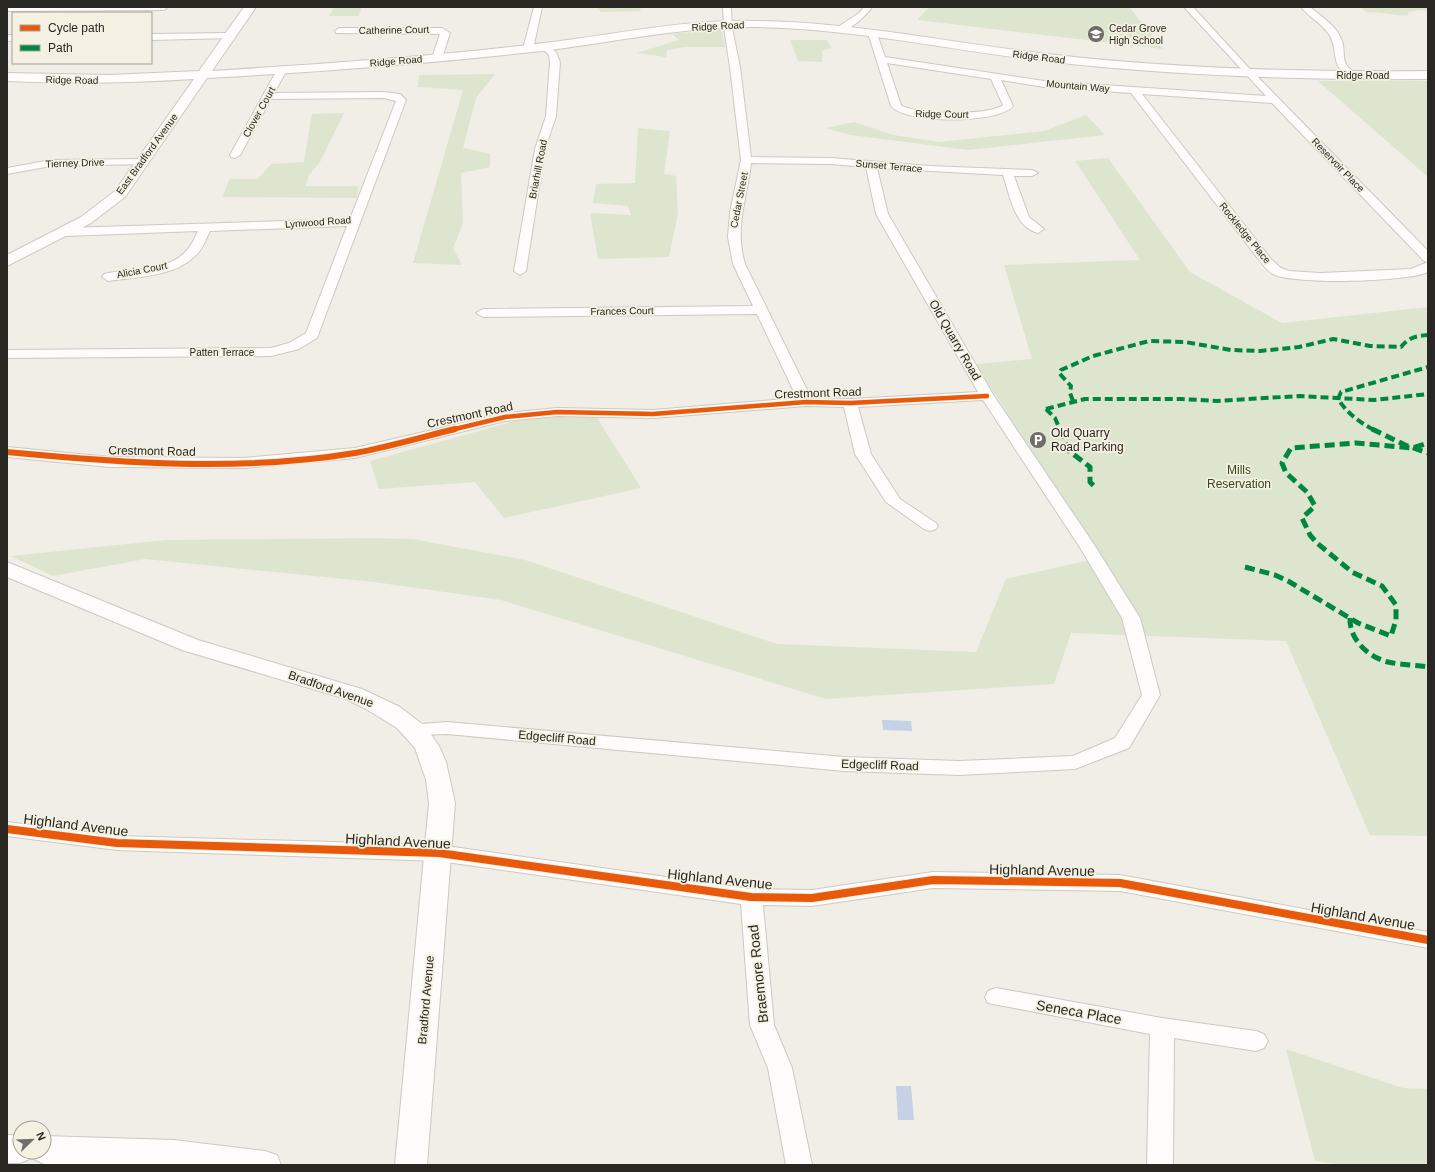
<svg xmlns="http://www.w3.org/2000/svg" width="1435" height="1172" font-family="Helvetica,sans-serif">
  <style>
    .green { fill: #dde5cf }
    .water { fill: #c5d1e4 }
    .lines { fill: none; stroke-linecap: round; stroke-linejoin: round }
    .street-casing { stroke: #cbc9c3; stroke-width: 2 }
    .secondary-casing { stroke: #cbc9c3; stroke-width: 2 }
    .street { fill: #fdfcfb; fill-rule: evenodd }
    .secondary { fill: #fdfcfb; fill-rule: evenodd }
    .quiet-far1 { stroke: #00873e; stroke-width: 4; stroke-dasharray: 8 4; stroke-linecap: butt }
    .quiet { stroke: #00873e; stroke-width: 5; stroke-dasharray: 10 5; stroke-linecap: butt }
    .cycleway-far2-casing { stroke: #f4f0e2; stroke-width: 6 }
    .cycleway-far1-casing { stroke: #f4f0e2; stroke-width: 8 }
    .cycleway-casing { stroke: #f4f0e2; stroke-width: 10 }
    .cycleway-far2 { stroke: #e8590c; stroke-width: 4.5 }
    .cycleway-far1 { stroke: #e8590c; stroke-width: 6 }
    .cycleway { stroke: #e8590c; stroke-width: 8 }
    .labels { text-anchor: middle; dominant-baseline: central; stroke-width: 3.5; stroke-linejoin: round; paint-order: stroke }
    .far-street-label { font-size: 10px; fill: #292722; stroke: #f4f0e2 }
    .far-poi-label { font-size: 10px; fill: #292722; stroke: #f4f0e2; text-anchor: start }
    .street-label { font-size: 12px; fill: #292722; stroke: #f4f0e2 }
    .poi-label { font-size: 12px; fill: #292722; stroke: #f4f0e2; text-anchor: start }
    .park-label { font-size: 12px; fill: #364817; stroke: #f4f0e2 }
    .near-street-label { font-size: 14px; fill: #292722; stroke: #f4f0e2 }
  </style>
  <rect width="100%" height="100%" fill="#f0eee6"/>
  <!-- green -->
  <g class="green">
    <polygon points="596,7 644,7 641,7 640,11 601,12"/>
    <polygon points="929,7 1129,7 1163,49 917,20"/>
    <path d="M 1360,7 L 1428,7 L 1428,11 L 1419,10 L 1409,12 L 1407,16 C 1393,15 1381,12 1366,12 Z"/>
    <polygon points="334,8 361,8 359,16 329,16"/>
    <polygon points="721,29 725,47 684,47 667,50 666,57 637,53 679,40 672,34"/>
    <polygon points="790,40 827,40 831,48 822,51 822,62 798,61"/>
    <polygon points="495,74 476,98 463,148 490,154 490,167 461,173 463,223 453,248 462,265 413,263 463,90 418,87 419,75"/>
    <polygon points="1318,81 1428,81 1428,177"/>
    <polygon points="344,113 320,162 309,175 305,186 358,186 357,198 222,197 230,179 258,179 271,164 304,162 312,114"/>
    <polygon points="1086,115 1105,135 968,150 851,135 825,128 854,122 893,135 939,142 1044,131"/>
    <polygon points="638,128 670,131 664,174 676,176 678,213 669,257 598,259 590,213 631,215 628,206 593,203 596,184 635,183"/>
    <polygon points="1108,158 1190,272 1282,323 1428,307 1428,836 1370,835 1286,641 1071,633 1054,684 826,699 501,600 374,582 145,559 53,576 11,556 166,540 374,538 413,539 525,560 777,644 976,652 1006,579 1099,558 976,364 1032,359 1004,265 1140,260 1075,161"/>
    <polygon points="596,416 641,488 504,518 475,482 379,489 370,461 530,417"/>
    <polygon points="1286,1049 1403,1088 1428,1089 1428,1165 1346,1165 1315,1161"/>
  </g>
  <!-- water -->
  <g class="water">
    <polygon points="882,720 911,721 912,731 883,730"/>
    <polygon points="896,1086 911,1086 914,1120 898,1120"/>
  </g>
  <g class="lines">
    <!-- street casing -->
    <g class="street-casing">
      <g id="street">
        <polygon points="7,7 168,7 164,10 7,11"/>
        <polygon points="534,7 542,7 533,49 528,52 523,49"/>
        <path d="M 723,7 L 731,7 L 732,28 L 740,67 L 751,157 L 831,158 L 929,166 L 1032,170 L 1038,173 L 1032,176 L 1014,176 L 1029,217 L 1044,229 L 1038,233 C 1014,227 1010,195 1003,175 L 877,168 L 888,214 L 994,396 L 1095,546 L 1140,618 L 1160,695 L 1129,748 L 1075,769 L 959,775 L 844,771 L 447,734 L 416,735 L 409,733 L 406,729 L 409,725 L 447,722 L 844,757 L 959,761 L 1073,756 L 1115,738 L 1142,695 L 1122,618 L 1079,546 L 983,400 L 858,407 L 871,454 L 900,499 L 936,523 L 938,526 L 936,529 L 930,531 L 924,529 L 886,502 L 855,454 L 844,407 L 806,406 L 653,418 L 557,416 L 505,421 L 355,458 L 244,468 L 110,467 L 7,457 L 7,447 L 110,457 L 244,458 L 355,448 L 505,413 L 557,408 L 653,410 L 797,398 L 757,314 L 483,317 L 476,313 L 483,309 L 753,306 L 733,264 L 728,237 L 730,212 L 741,160 L 730,67 L 724,28 ZM 751,163 L 831,164 L 866,167 L 876,214 L 978,392 L 850,399 L 811,398 L 745,264 C 734,227 747,200 751,163 Z"/>
        <path d="M 864,7 L 872,7 C 867,15 848,33 838,31 L 838,27 L 859,13 Z"/>
        <path d="M 1184,7 L 1193,7 L 1247,66 L 1428,251 L 1428,262 L 1424,261 L 1272,103 L 1142,94 L 1271,259 L 1281,268 L 1289,271 L 1320,273 L 1411,269 L 1428,262 L 1428,272 C 1407,282 1294,285 1273,274 C 1266,270 1261,262 1256,256 L 1131,93 L 1044,87 L 1001,80 L 1013,106 C 999,124 905,124 891,106 L 868,33 L 873,30 L 876,31 L 885,57 L 1044,81 L 1266,96 ZM 887,63 L 991,79 L 1003,105 C 989,116 915,115 901,105 Z"/>
        <path d="M 1301,7 L 1310,7 C 1322,17 1337,26 1342,41 C 1345,49 1342,59 1347,66 C 1350,70 1355,72 1359,76 L 1357,78 C 1352,79 1350,78 1346,75 C 1330,64 1339,47 1328,33 C 1321,23 1309,17 1301,7 Z"/>
        <polygon points="339,28 442,28 450,33 442,58 437,61 432,58 440,34 336,33 335,31"/>
        <polygon points="230,33 233,34 233,38 151,40 151,34"/>
        <rect x="7" y="35" width="6" height="6"/>
        <polygon points="546,44 556,52 560,62 556,116 545,149 526,271 520,275 514,271 535,149 546,116 550,62 549,55 541,47"/>
        <path d="M 282,67 L 287,70 L 274,93 L 384,92 L 400,94 L 406,100 L 317,338 L 299,349 L 271,356 L 7,358 L 7,350 L 271,348 L 289,343 L 306,333 L 347,226 L 210,231 C 206,239 202,251 194,257 C 173,277 135,277 108,281 L 102,277 L 104,274 C 129,268 168,273 187,250 C 192,245 195,237 198,231 L 66,236 L 60,232 L 66,228 L 350,219 L 396,101 L 384,98 L 271,99 L 240,155 L 235,158 L 231,157 L 230,155 L 277,70 Z"/>
        <polygon points="143,159 148,162 147,164 51,166 7,174 7,168 51,160"/>
        <polygon points="7,822 117,836 439,845 751,889 812,890 933,872 1120,875 1428,932 1428,948 1120,891 933,888 812,906 763,905 774,1025 792,1068 812,1165 786,1165 768,1068 750,1025 741,904 439,861 117,850 7,836"/>
        <polygon points="996,988 1162,1018 1256,1031 1264,1034 1268,1041 1264,1048 1256,1051 1174,1038 1173,1165 1147,1165 1150,1034 988,1003 985,997 988,991"/>
      </g>
    </g>
    <!-- secondary casing -->
    <g class="secondary-casing">
      <g id="secondary">
        <path d="M 244,7 L 256,7 L 212,71 C 320,64 428,57 536,44 C 609,36 682,19 756,21 C 854,22 950,43 1048,54 C 1174,69 1301,72 1428,71 L 1428,79 C 1302,80 1177,76 1053,62 C 953,51 854,28 753,27 C 679,27 605,44 532,52 C 424,64 315,72 207,78 L 125,197 L 91,223 L 7,266 L 7,255 L 81,217 L 115,191 L 194,79 C 131,83 69,84 7,81 L 7,73 L 109,75 L 199,71 Z"/>
        <polygon points="7,562 198,640 362,689 400,707 426,727 439,746 446,762 455,803 427,1165 395,1165 429,803 426,780 415,748 397,728 366,709 346,699 182,650 7,577"/>
        <polygon points="7,1135 20,1135 20,1152 44,1152 44,1136 174,1140 265,1151 277,1155 281,1165 71,1165 44,1164 32,1158 20,1163 7,1163"/>
      </g>
    </g>
    <!-- street -->
    <use href="#street" class="street"/>
    <!-- secondary -->
    <use href="#secondary" class="secondary"/>
    <!-- quiet-far1 -->
    <g class="quiet-far1">
      <path d="M 1073,401 L 1070,393 L 1071,386 L 1059,373 L 1061,370 L 1093,356 L 1149,341 L 1185,342 L 1231,350 L 1260,351 L 1299,347 L 1333,339 L 1370,346 L 1401,347 C 1409,337 1416,336 1428,335"/>
      <polyline points="1046,409 1085,399 1182,399 1217,401 1299,396 1374,400 1428,394"/>
      <polyline points="1046,409 1055,418 1060,430"/>
      <path d="M 1374,430 C 1359,422 1347,413 1338,399 L 1341,392 L 1428,367"/>
    </g>
    <!-- quiet -->
    <g class="quiet">
      <polyline points="1060,429 1069,451 1090,467 1090,482 1095,487"/>
      <polyline points="1372,429 1405,445 1428,453"/>
      <polyline points="1245,567 1275,575 1288,581 1358,623 1391,636 1396,620 1396,605 1382,586 1352,572 1317,543 1310,535 1302,518 1315,506 1307,492 1286,473 1282,463 1291,448 1356,443 1412,448 1428,443"/>
      <path d="M 1350,618 C 1349,639 1368,657 1388,662 C 1401,665 1415,665 1428,667"/>
    </g>
    <!-- cycleway-far2 casing -->
    <g class="cycleway-far2-casing">
      <polyline id="cycleway-far2" points="451,430 505,417 557,412 653,414 806,402 850,403 987,396"/>
    </g>
    <!-- cycleway-far1 casing -->
    <g class="cycleway-far1-casing">
      <path id="cycleway-far1" d="M 7,452 C 121,463 241,472 355,453 C 388,447 422,437 455,429"/>
    </g>
    <!-- cycleway casing -->
    <g class="cycleway-casing">
      <polyline id="cycleway" points="7,829 117,843 439,853 751,897 812,898 933,880 1120,883 1428,940"/>
    </g>
    <!-- cycleway-far2 -->
    <use href="#cycleway-far2" class="cycleway-far2"/>
    <!-- cycleway-far1 -->
    <use href="#cycleway-far1" class="cycleway-far1"/>
    <!-- cycleway -->
    <use href="#cycleway" class="cycleway"/>
  </g>
  <!-- icons -->
  <defs>
    <g id="school-disc" transform="scale(0.9)"><circle r="9.5" fill="#6f6d67" stroke="#f4f0e2"/><path d="M0-5L7-2L0 1L-7-2ZM-4 1L0 2.5L4 1V4Q0 6-4 4Z" fill="#fff"/></g>
    <g id="parking-disc" transform="scale(0.9)"><circle r="9.5" fill="#6f6d67" stroke="#f4f0e2"/><path d="M-3.5-5.5H1a3.5 3.5 0 0 1 0 7H-1V5.5H-3.5ZM-1-3.4V-.6H.8a1.4 1.4 0 0 0 0-2.8Z" fill="#fff"/></g>
  </defs>
  <g fill-rule="evenodd">
    <use href="#school-disc" x="1096" y="34"/>
    <use href="#parking-disc" x="1038" y="440"/>
  </g>
  <g class="labels">
    <!-- far-street labels -->
    <g class="far-street-label">
      <text transform="translate(718 26) rotate(-3)">Ridge Road</text>
      <text transform="translate(394 30) rotate(-1)">Catherine Court</text>
      <text transform="translate(1039 57) rotate(7)">Ridge Road</text>
      <text transform="translate(396 61) rotate(-5)">Ridge Road</text>
      <text x="1363" y="75">Ridge Road</text>
      <text transform="translate(72 80) rotate(1)">Ridge Road</text>
      <text transform="translate(1078 86) rotate(5)">Mountain Way</text>
      <text transform="translate(259 112) rotate(-61)">Clover Court</text>
      <text transform="translate(942 114) rotate(1)">Ridge Court</text>
      <text transform="translate(147 154) rotate(-54)">East Bradford Avenue</text>
      <text transform="translate(75 163) rotate(-2)">Tierney Drive</text>
      <text transform="translate(1338 165) rotate(46)">Reservoir Place</text>
      <text transform="translate(889 166) rotate(5)">Sunset Terrace</text>
      <text transform="translate(538 169) rotate(-79)">Briarhill Road</text>
      <text transform="translate(739 200) rotate(-79)">Cedar Street</text>
      <text transform="translate(318 222) rotate(-4)">Lynwood Road</text>
      <text transform="translate(1245 233) rotate(51)">Rockledge Place</text>
      <text transform="translate(142 270) rotate(-11)">Alicia Court</text>
      <text transform="translate(622 311) rotate(-1)">Frances Court</text>
      <text x="222" y="352">Patten Terrace</text>
    </g>
    <!-- far-poi labels -->
    <g class="far-poi-label">
      <text x="1109" y="28">Cedar Grove<tspan x="1109" dy="12">High School</tspan></text>
    </g>
    <!-- street labels -->
    <g class="street-label">
      <text transform="translate(955 340) rotate(60)">Old Quarry Road</text>
      <text transform="translate(818 393) rotate(-2)">Crestmont Road</text>
      <text transform="translate(470 415) rotate(-12)">Crestmont Road</text>
      <text transform="translate(152 451) rotate(1)">Crestmont Road</text>
      <text transform="translate(331 689) rotate(19)">Bradford Avenue</text>
      <text transform="translate(557 738) rotate(5)">Edgecliff Road</text>
      <text transform="translate(880 765) rotate(2)">Edgecliff Road</text>
      <text transform="translate(426 1000) rotate(-85)">Bradford Avenue</text>
    </g>
    <!-- poi labels -->
    <g class="poi-label">
      <text x="1051" y="433">Old Quarry<tspan x="1051" dy="14">Road Parking</tspan></text>
    </g>
    <!-- park labels -->
    <g class="park-label">
      <text x="1239" y="470">Mills<tspan x="1239" dy="14">Reservation</tspan></text>
    </g>
    <!-- near-street labels -->
    <g class="near-street-label">
      <text transform="translate(76 825) rotate(7)">Highland Avenue</text>
      <text transform="translate(398 841) rotate(3)">Highland Avenue</text>
      <text transform="translate(1042 870) rotate(1)">Highland Avenue</text>
      <text transform="translate(720 879) rotate(6)">Highland Avenue</text>
      <text transform="translate(1363 916) rotate(10)">Highland Avenue</text>
      <text transform="translate(758 974) rotate(-96)">Braemore Road</text>
      <text transform="translate(1079 1012) rotate(10)">Seneca Place</text>
    </g>
  </g>
  <!-- border -->
  <rect width="1435" height="1172" fill="none" stroke="#292722" stroke-width="16"/>
  <!-- legend -->
  <rect x="12" y="12" width="140" height="52" fill="#f4f0e2" stroke="#a3a095"/>
  <rect x="20" y="25" width="20" height="6" fill="#e8590c" stroke="#a3a095"/>
  <text x="48" y="32" font-size="12" fill="#292722">Cycle path</text>
  <rect x="20" y="45" width="20" height="6" fill="#00873e" stroke="#a3a095"/>
  <text x="48" y="52" font-size="12" fill="#292722">Path</text>
  <!-- north arrow -->
  <g transform="translate(32 1140) rotate(67)"><circle r="19" fill="#f4f0e2" stroke="#a3a095"/>
  <path d="M0-3L7 15L0 10L-7 15Z" fill="#6f6d67"/>
  <text y="-6" font-size="11" font-weight="bold" text-anchor="middle" fill="#292722">N</text>
  </g>
</svg>
